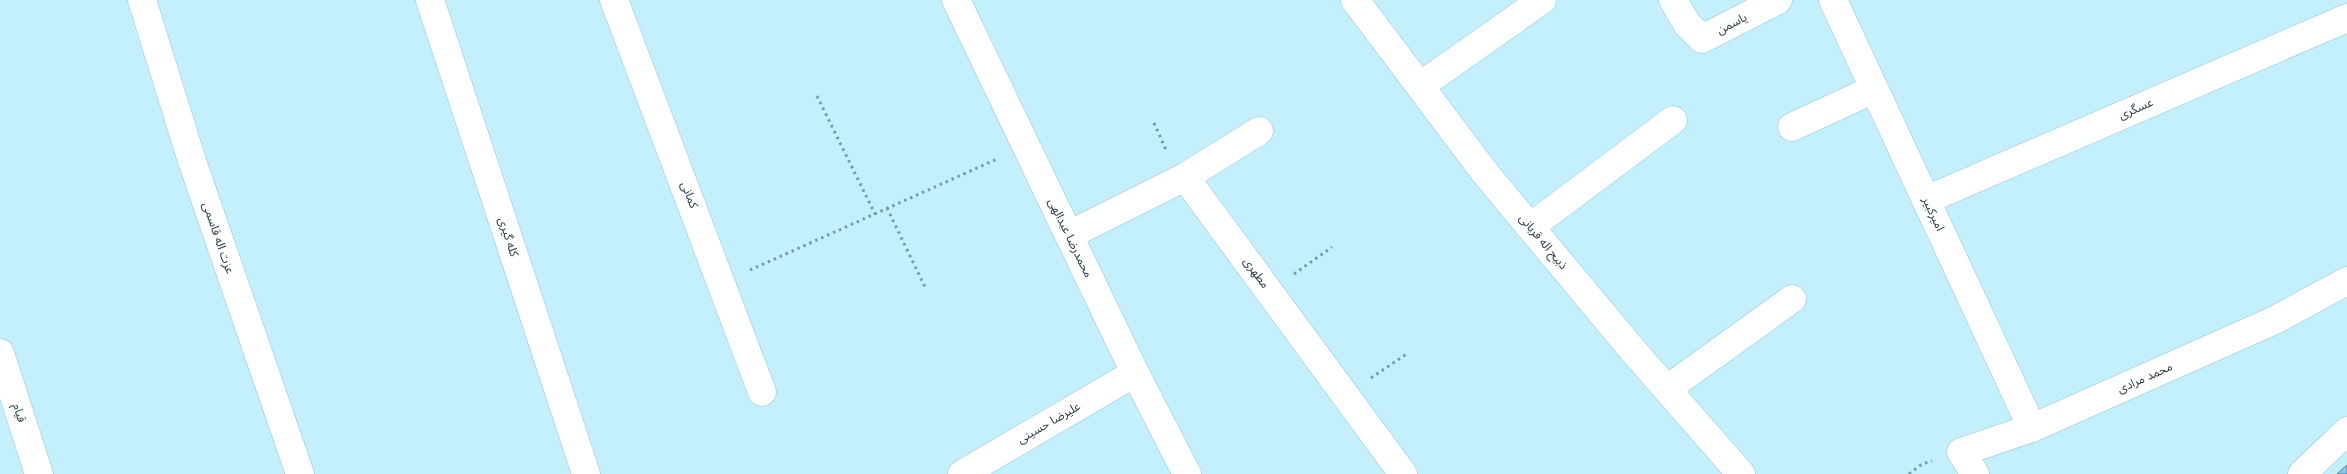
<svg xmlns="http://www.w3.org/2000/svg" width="2347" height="474" font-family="Georgia,'Noto Sans Arabic',serif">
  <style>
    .building { fill: #85cbfa; stroke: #577f9a }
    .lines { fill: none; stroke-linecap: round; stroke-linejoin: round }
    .minor-casing { stroke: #8fc4d5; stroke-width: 29 }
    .path { stroke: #789aa4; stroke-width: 3; stroke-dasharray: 2.5 4; stroke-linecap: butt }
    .minor { stroke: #fff; stroke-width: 28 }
    .labels { text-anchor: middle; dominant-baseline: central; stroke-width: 5; stroke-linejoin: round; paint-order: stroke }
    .street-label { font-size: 12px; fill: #243a41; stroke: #fff }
  </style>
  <rect width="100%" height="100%" fill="#c4f0fe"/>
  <!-- building -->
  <polygon class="building" points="2347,465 2347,474 2337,474"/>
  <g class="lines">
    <!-- minor casing -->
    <g class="minor-casing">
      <g id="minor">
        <polyline points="142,0 192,161 300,474"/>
        <polyline points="430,0 586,474"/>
        <polyline points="614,0 762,392"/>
        <polyline points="956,0 1135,373 1187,474"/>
        <polyline points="1355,0 1486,174 1630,347 1741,474"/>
        <polyline points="1673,0 1687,24 1702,39 1778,0"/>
        <polyline points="1833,0 2032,428"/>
        <polyline points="1420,86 1542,0"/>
        <polyline points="1792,127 1874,89"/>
        <polyline points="1185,177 1403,474"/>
        <polyline points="1926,200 2347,18"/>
        <polyline points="1530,227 1673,120"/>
        <polyline points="1069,235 1185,177 1259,131"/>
        <polyline points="0,353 39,474"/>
        <polyline points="1667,389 1792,299"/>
        <polyline points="962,474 1135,373"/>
        <polyline points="1975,474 1961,452 2032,428 2275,320 2347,281"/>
        <polyline points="2302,474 2347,431"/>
      </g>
    </g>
    <!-- path -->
    <g class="path">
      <polyline points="817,96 875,214"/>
      <polyline points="1154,123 1167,152"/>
      <polyline points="887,208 925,287"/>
      <polyline points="750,270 997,159"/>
      <polyline points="1294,274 1332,247"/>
      <polyline points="1371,378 1408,353"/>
      <polyline points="1909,474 1922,464 1932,461"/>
    </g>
    <!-- minor -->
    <use href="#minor" class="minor"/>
  </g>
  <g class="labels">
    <!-- street labels -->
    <g class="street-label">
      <text transform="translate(1732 24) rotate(-27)">یاسمن</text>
      <text transform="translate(2136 109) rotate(-23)">عسگری</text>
      <text transform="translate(689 195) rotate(69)">کمانی</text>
      <text transform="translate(1933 214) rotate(65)">امیرکبیر</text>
      <text transform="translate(508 237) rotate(72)">کله گیری</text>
      <text transform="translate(218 238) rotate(71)">عزت اله قاسمی</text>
      <text transform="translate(1070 238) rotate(64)">محمدرضا عبدالهی</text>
      <text transform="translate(1543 242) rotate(50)">ذبیح اله قربانی</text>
      <text transform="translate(1256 273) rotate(54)">مطهری</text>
      <text transform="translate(2145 378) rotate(-24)">محمد مرادی</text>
      <text transform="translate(19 413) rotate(72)">قیام</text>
      <text transform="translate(1049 423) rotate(-30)">علیرضا حسینی</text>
    </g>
  </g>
</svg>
